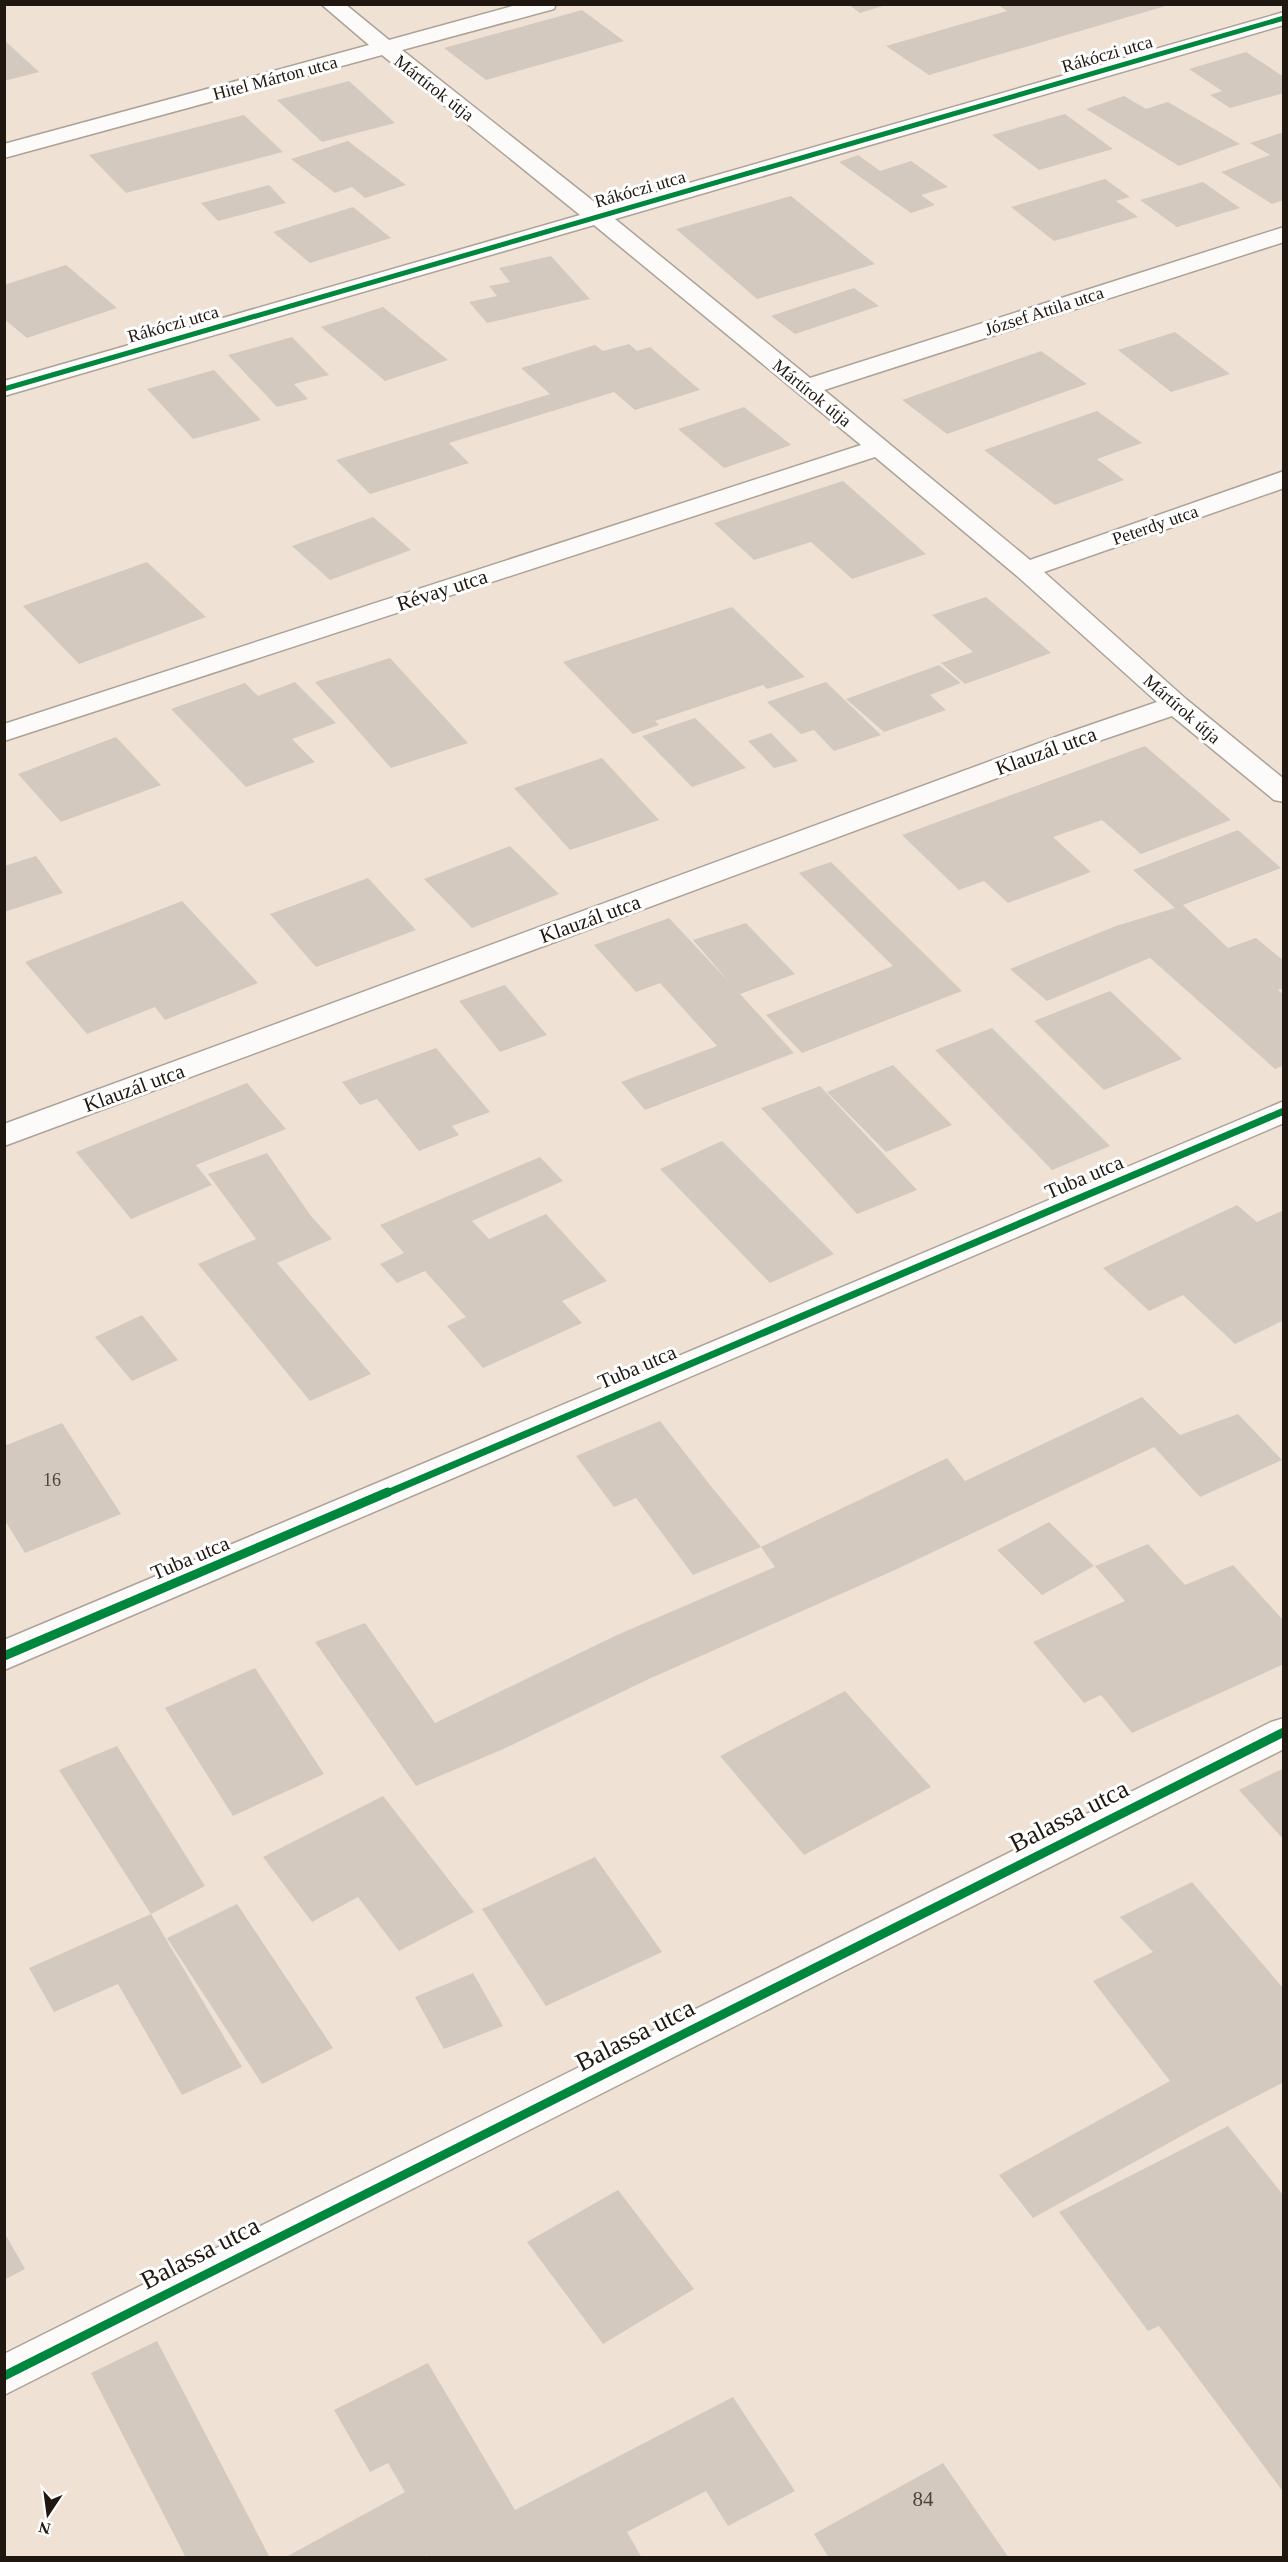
<svg xmlns="http://www.w3.org/2000/svg" width="1288" height="2562" font-family="'Times New Roman',serif">
  <style>
    .building { fill: #d4c9bf }
    .lines { fill: none; stroke-linecap: round; stroke-linejoin: round }
    .minor-casing { stroke: #aca298; stroke-width: 3 }
    .minor { fill: #fdfbf9; fill-rule: evenodd }
    .cycleway-far2-casing { stroke: #fff; stroke-width: 8 }
    .cycleway-far1-casing { stroke: #fff; stroke-width: 10 }
    .cycleway-casing { stroke: #fff; stroke-width: 13 }
    .cycleway-far2 { stroke: #00873e; stroke-width: 5 }
    .cycleway-far1 { stroke: #00873e; stroke-width: 7 }
    .cycleway { stroke: #00873e; stroke-width: 9 }
    .labels { text-anchor: middle; dominant-baseline: central; stroke-width: 6; stroke-linejoin: round; paint-order: stroke }
    .far-street-label { font-size: 18px; fill: #201810; stroke: #fff }
    .number-label { font-size: 18px; fill: #4d443c }
    .street-label { font-size: 21px; fill: #201810; stroke: #fff }
    .near-number-label { font-size: 21px; fill: #4d443c }
    .near-street-label { font-size: 26px; fill: #201810; stroke: #fff }
  </style>
  <rect width="100%" height="100%" fill="#efe2d5"/>
  <!-- building -->
  <g class="building">
    <polygon points="848,4 886,4 886,5 860,13"/>
    <polygon points="997,4 1022,6 1169,5 929,75 886,46 1007,11"/>
    <polygon points="582,10 624,41 486,80 444,48"/>
    <polygon points="4,40 39,72 4,81"/>
    <polygon points="1246,52 1284,77 1284,93 1230,108 1210,95 1222,91 1189,69"/>
    <polygon points="349,81 395,123 322,142 277,100"/>
    <polygon points="1124,96 1146,109 1168,102 1240,144 1179,166 1086,109"/>
    <polygon points="1065,114 1113,149 1039,170 992,135"/>
    <polygon points="244,115 283,152 126,193 89,155"/>
    <polygon points="1284,132 1284,200 1272,204 1221,172 1270,155 1250,143"/>
    <polygon points="348,141 406,185 365,198 352,187 335,193 291,159"/>
    <polygon points="858,155 880,171 911,161 948,187 921,195 935,205 911,213 839,162"/>
    <polygon points="1105,179 1130,197 1116,201 1138,217 1054,241 1011,207"/>
    <polygon points="1203,182 1240,208 1177,227 1140,200"/>
    <polygon points="269,185 286,203 218,221 201,203"/>
    <polygon points="791,196 875,264 757,299 676,229"/>
    <polygon points="353,207 391,238 310,263 273,232"/>
    <polygon points="551,256 590,299 487,323 469,302 497,296 489,286 510,282 499,268"/>
    <polygon points="66,265 117,308 27,338 4,319 4,285"/>
    <polygon points="854,288 879,306 795,334 771,316"/>
    <polygon points="383,307 448,360 385,381 321,327"/>
    <polygon points="1175,332 1230,374 1171,392 1118,350"/>
    <polygon points="292,337 329,375 294,384 308,399 277,407 228,355"/>
    <polygon points="629,344 637,351 650,347 700,390 635,410 614,392 449,443 469,463 370,494 336,460 550,394 521,368 595,345 603,351"/>
    <polygon points="1041,351 1087,384 947,434 902,400"/>
    <polygon points="214,370 261,420 193,439 147,389"/>
    <polygon points="744,407 791,445 724,468 678,429"/>
    <polygon points="1097,411 1142,443 1097,459 1124,480 1055,505 984,450"/>
    <polygon points="843,481 926,554 852,579 811,542 754,560 714,523"/>
    <polygon points="373,517 411,550 330,580 292,546"/>
    <polygon points="147,562 206,617 79,664 23,606"/>
    <polygon points="986,597 1051,653 965,684 941,663 973,652 932,615"/>
    <polygon points="732,607 805,677 767,689 763,685 655,721 659,725 633,734 563,662"/>
    <polygon points="390,658 468,743 391,768 315,682"/>
    <polygon points="939,665 961,683 930,695 946,710 884,732 846,699"/>
    <polygon points="295,682 336,723 292,739 315,762 246,787 171,709 245,683 258,696"/>
    <polygon points="826,682 881,735 834,751 814,730 801,734 767,702"/>
    <polygon points="695,718 746,768 692,787 642,736"/>
    <polygon points="771,733 798,761 774,768 748,741"/>
    <polygon points="116,737 161,785 61,822 18,774"/>
    <polygon points="1145,746 1231,820 1141,854 1102,820 1053,837 1091,872 1008,903 984,881 959,890 902,835"/>
    <polygon points="602,758 659,820 570,850 514,788"/>
    <polygon points="1238,830 1281,868 1183,905 1228,948 1256,938 1284,961 1284,988 1278,990 1284,995 1284,1065 1275,1069 1150,958 1047,1001 1010,969 1116,926 1175,908 1133,870"/>
    <polygon points="510,846 559,894 472,928 424,879"/>
    <polygon points="36,856 63,893 4,912 4,866"/>
    <polygon points="831,862 962,991 802,1053 766,1015 893,966 799,873"/>
    <polygon points="368,878 416,930 316,967 270,914"/>
    <polygon points="182,901 258,983 165,1020 155,1007 87,1034 25,962"/>
    <polygon points="669,918 730,983 693,940 746,923 795,974 740,994 794,1053 645,1110 621,1082 717,1046 660,983 636,992 594,945"/>
    <polygon points="505,985 547,1035 500,1052 459,1001"/>
    <polygon points="1110,991 1182,1059 1104,1090 1034,1021"/>
    <polygon points="992,1028 1110,1146 1052,1170 935,1050"/>
    <polygon points="436,1048 490,1112 452,1126 459,1135 419,1151 377,1099 360,1105 342,1082"/>
    <polygon points="893,1065 952,1125 886,1152 827,1092"/>
    <polygon points="247,1083 286,1129 196,1165 212,1185 131,1219 76,1152"/>
    <polygon points="820,1086 917,1190 857,1214 761,1108"/>
    <polygon points="722,1141 834,1254 770,1283 660,1169"/>
    <polygon points="267,1153 311,1216 332,1239 277,1263 371,1374 310,1401 198,1264 256,1239 208,1174"/>
    <polygon points="540,1157 563,1181 472,1221 489,1239 546,1214 607,1281 562,1301 582,1323 483,1368 447,1326 466,1317 425,1271 397,1283 380,1264 404,1253 380,1225"/>
    <polygon points="1237,1205 1257,1222 1284,1210 1284,1320 1235,1344 1183,1295 1149,1311 1103,1268"/>
    <polygon points="142,1315 178,1360 132,1381 95,1337"/>
    <polygon points="1142,1397 1180,1435 1238,1414 1282,1460 1200,1497 1154,1447 895,1570 651,1678 501,1750 416,1786 315,1642 365,1623 435,1723 617,1635 775,1567 761,1547 947,1458 965,1481"/>
    <polygon points="660,1421 710,1485 761,1547 693,1575 636,1498 614,1507 576,1456"/>
    <polygon points="62,1423 121,1514 25,1553 4,1519 4,1446"/>
    <polygon points="1049,1522 1094,1566 1042,1595 997,1550"/>
    <polygon points="1148,1544 1185,1585 1233,1565 1284,1621 1284,1664 1132,1733 1101,1695 1084,1703 1033,1642 1125,1601 1095,1566"/>
    <polygon points="255,1668 324,1774 233,1816 165,1708"/>
    <polygon points="845,1691 931,1787 804,1855 720,1756"/>
    <polygon points="117,1746 205,1886 151,1914 59,1770"/>
    <polygon points="1284,1768 1284,1840 1239,1790"/>
    <polygon points="383,1796 474,1912 399,1951 358,1897 312,1922 263,1857"/>
    <polygon points="595,1857 662,1952 546,2006 482,1909"/>
    <polygon points="1192,1882 1284,1989 1284,2082 1205,2123 1033,2218 999,2175 1170,2081 1093,1981 1153,1952 1120,1917"/>
    <polygon points="237,1904 333,2048 262,2084 167,1938"/>
    <polygon points="151,1914 242,2067 182,2095 118,1984 54,2012 29,1968"/>
    <polygon points="473,1973 503,2026 444,2049 415,1997"/>
    <polygon points="1228,2126 1284,2196 1284,2493 1159,2326 1148,2331 1059,2212"/>
    <polygon points="618,2190 694,2289 603,2344 527,2242"/>
    <polygon points="4,2232 25,2269 4,2280"/>
    <polygon points="157,2341 270,2558 186,2558 91,2373"/>
    <polygon points="428,2363 515,2510 733,2397 795,2491 728,2526 706,2491 627,2532 642,2558 428,2558 427,2555 422,2558 284,2558 405,2492 388,2463 370,2472 334,2410"/>
    <polygon points="943,2463 1009,2558 829,2558 814,2534"/>
  </g>
  <g class="lines">
    <!-- minor casing -->
    <g class="minor-casing">
      <g id="minor">
        <polygon points="321,4 345,4 389,40 520,4 556,4 554,9 402,50 602,208 1284,12 1284,25 615,219 810,378 1284,227 1284,242 824,390 1030,560 1284,471 1284,488 1044,572 1186,699 1284,779 1284,802 1274,800 1172,716 1081,747 4,1146 4,1124 1061,735 1157,702 1017,576 875,457 4,741 4,724 861,445 594,225 4,396 4,381 580,215 382,55 4,158 4,144 369,45"/>
        <polygon points="1284,1101 1284,1123 4,1670 4,1640"/>
        <polygon points="1284,1718 1284,1749 4,2395 4,2354 1271,1722"/>
      </g>
    </g>
    <!-- minor -->
    <use href="#minor" class="minor"/>
    <!-- cycleway-far2 casing -->
    <g class="cycleway-far2-casing">
      <polyline id="cycleway-far2" points="4,389 1284,18"/>
    </g>
    <!-- cycleway-far1 casing -->
    <g class="cycleway-far1-casing">
      <polyline id="cycleway-far1" points="385,1494 1284,1111"/>
    </g>
    <!-- cycleway casing -->
    <g class="cycleway-casing">
      <g id="cycleway">
        <polyline points="4,1656 388,1492"/>
        <polyline points="4,2376 1284,1732"/>
      </g>
    </g>
    <!-- cycleway-far2 -->
    <use href="#cycleway-far2" class="cycleway-far2"/>
    <!-- cycleway-far1 -->
    <use href="#cycleway-far1" class="cycleway-far1"/>
    <!-- cycleway -->
    <use href="#cycleway" class="cycleway"/>
  </g>
  <g class="labels">
    <!-- far-street labels -->
    <g class="far-street-label">
      <text transform="translate(1107 54) rotate(-16)">Rákóczi utca</text>
      <text transform="translate(275 78) rotate(-15)">Hitel Márton utca</text>
      <text transform="translate(434 88) rotate(38)">Mártírok útja</text>
      <text transform="translate(640 189) rotate(-16)">Rákóczi utca</text>
      <text transform="translate(1044 311) rotate(-18)">József Attila utca</text>
      <text transform="translate(173 324) rotate(-16)">Rákóczi utca</text>
      <text transform="translate(812 393) rotate(39)">Mártírok útja</text>
      <text transform="translate(1155 525) rotate(-19)">Peterdy utca</text>
      <text transform="translate(1182 709) rotate(41)">Mártírok útja</text>
    </g>
    <!-- number labels -->
    <g class="number-label">
      <text x="52" y="1480">16</text>
    </g>
    <!-- street labels -->
    <g class="street-label">
      <text transform="translate(442 590) rotate(-18)">Révay utca</text>
      <text transform="translate(1046 751) rotate(-20)">Klauzál utca</text>
      <text transform="translate(590 919) rotate(-20)">Klauzál utca</text>
      <text transform="translate(134 1088) rotate(-20)">Klauzál utca</text>
      <text transform="translate(1084 1177) rotate(-23)">Tuba utca</text>
      <text transform="translate(637 1367) rotate(-23)">Tuba utca</text>
      <text transform="translate(190 1558) rotate(-23)">Tuba utca</text>
    </g>
    <!-- near-number labels -->
    <g class="near-number-label">
      <text x="923" y="2499">84</text>
    </g>
    <!-- near-street labels -->
    <g class="near-street-label">
      <text transform="translate(1069 1816) rotate(-27)">Balassa utca</text>
      <text transform="translate(635 2035) rotate(-27)">Balassa utca</text>
      <text transform="translate(200 2253) rotate(-27)">Balassa utca</text>
    </g>
  </g>
  <!-- border -->
  <rect width="1288" height="2562" fill="none" stroke="#201810" stroke-width="12"/>
  <!-- north arrow -->
  <g transform="translate(48 2514) rotate(193)" stroke="#ffffff" stroke-width="4.5" paint-order="stroke">
  <path d="M0-4.5L10 22L0 15L-10 22Z" fill="#201810"/>
  <text y="-9" font-size="16" font-weight="bold" text-anchor="middle" fill="#201810">N</text>
  </g>
</svg>
